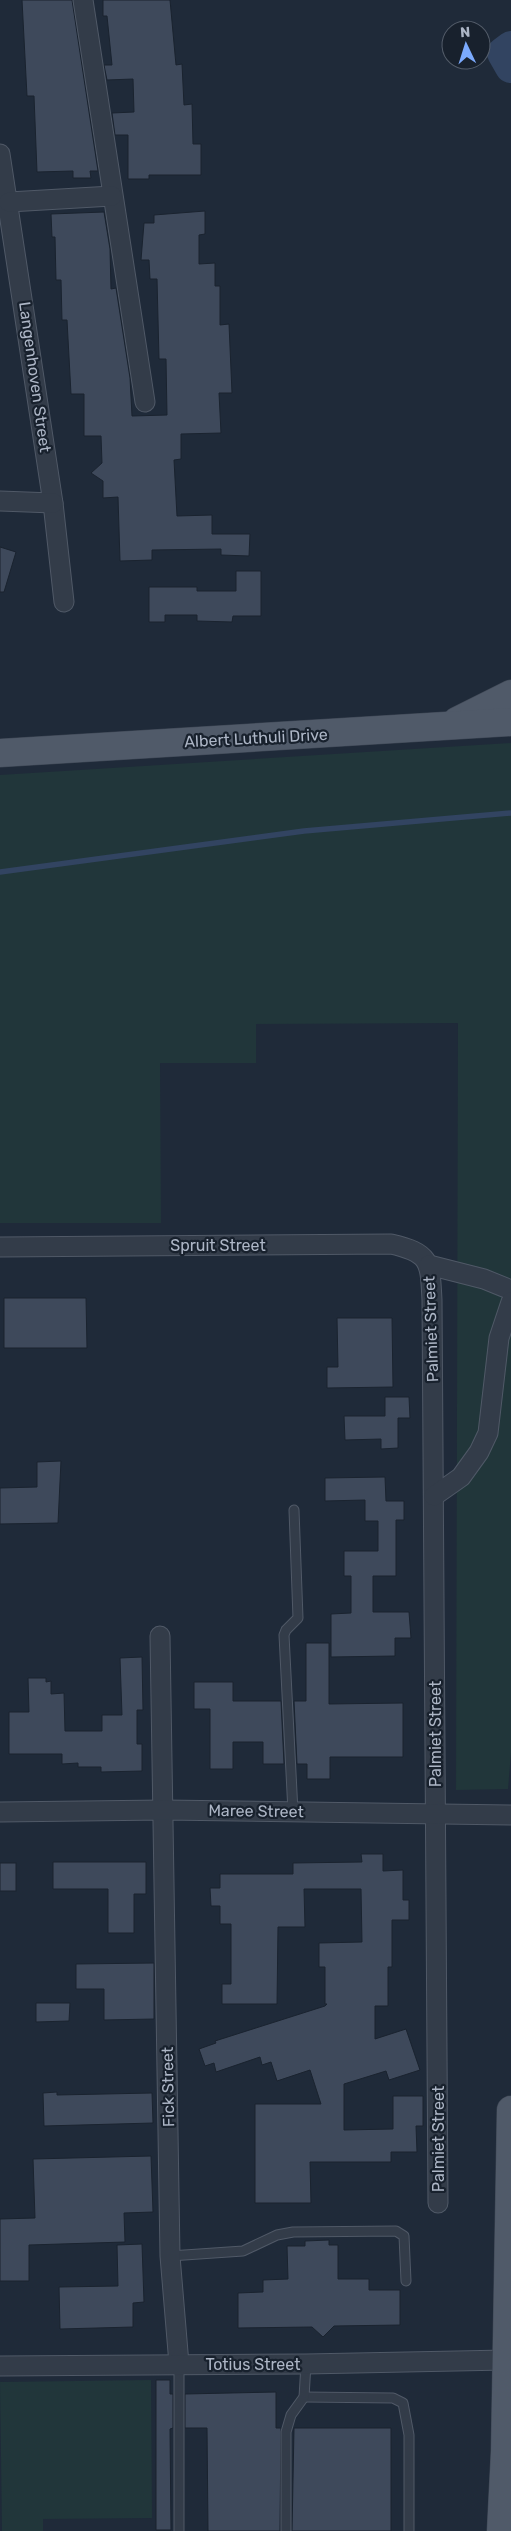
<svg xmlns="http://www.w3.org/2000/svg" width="511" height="2531" font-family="Rubik,sans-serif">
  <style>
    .green { fill: #21363a }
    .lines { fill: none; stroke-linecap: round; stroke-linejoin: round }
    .stream { stroke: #324461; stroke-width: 5.5 }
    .river { stroke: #324461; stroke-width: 32 }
    .building { fill: #3e495b; stroke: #1a232f }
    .service-casing { stroke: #505967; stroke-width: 11 }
    .minor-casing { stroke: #505967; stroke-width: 21 }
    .primary-casing { stroke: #3c4553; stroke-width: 29 }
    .service { stroke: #333c49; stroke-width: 9 }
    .minor { stroke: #333c49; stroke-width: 19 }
    .primary { stroke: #505a69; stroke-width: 28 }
    .labels { text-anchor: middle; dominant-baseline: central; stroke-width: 4.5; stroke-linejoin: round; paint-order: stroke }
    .street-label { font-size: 16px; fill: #adb6c6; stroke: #18212d }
  </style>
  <rect width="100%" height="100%" fill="#1f2a39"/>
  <!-- green -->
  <g class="green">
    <polygon points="511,743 511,1753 508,1789 456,1790 458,1023 256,1024 256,1063 160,1063 161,1223 0,1223 0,775"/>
    <polygon points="151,2380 152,2518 43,2519 43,2531 2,2531 0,2382"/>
  </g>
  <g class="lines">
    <!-- stream -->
    <polyline class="stream" points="0,872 304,831 511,813"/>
    <!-- river -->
    <polyline class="river" points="511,47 503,53 511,67"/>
  </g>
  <!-- building -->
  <g class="building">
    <polygon points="22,0 72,0 98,171 90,171 91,178 73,178 73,171 37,172 34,96 27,96"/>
    <polygon points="103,0 170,0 176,65 182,64 184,105 192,104 193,144 201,144 201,175 149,175 149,179 128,179 128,135 115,135 112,113 134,112 133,79 107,80 104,65 112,65 107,16 103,16"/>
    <polygon points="205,211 205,234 199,235 199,264 215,263 215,286 220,286 220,325 229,324 232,393 219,393 221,433 181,434 181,459 174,460 177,516 212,515 212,534 250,534 249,556 221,555 221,549 152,550 152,560 120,561 118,497 103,498 103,481 91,473 102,463 101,436 84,436 84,394 71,394 67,320 62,320 61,280 56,280 55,237 52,237 51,214 104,212 110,249 111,289 116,288 130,378 132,416 167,415 166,359 159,359 157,279 150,279 149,260 141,260 144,223 154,223 154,215"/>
    <polygon points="0,547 16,552 4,592 0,592"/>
    <polygon points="236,571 261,571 261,616 233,616 232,622 197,621 197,615 165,615 165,622 149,622 149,587 197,587 197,591 236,591"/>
    <polygon points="4,1298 86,1298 87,1348 4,1348"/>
    <polygon points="337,1318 392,1318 393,1387 327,1388 327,1367 338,1367"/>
    <polygon points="385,1397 409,1397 410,1418 398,1418 398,1448 381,1449 381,1439 345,1440 344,1416 385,1416"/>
    <polygon points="61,1461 58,1523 0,1524 0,1488 37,1487 37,1462"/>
    <polygon points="385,1477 386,1501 404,1501 404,1520 396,1520 396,1576 373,1576 373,1612 409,1612 411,1638 395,1638 395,1656 331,1657 331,1614 351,1613 351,1576 344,1576 344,1551 378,1551 378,1521 365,1521 365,1500 325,1501 325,1478"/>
    <polygon points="306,1643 329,1643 329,1704 403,1703 403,1757 330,1757 330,1779 307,1779 307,1764 297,1764 294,1701 306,1701"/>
    <polygon points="142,1657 143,1710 137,1710 137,1744 142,1744 142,1771 101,1772 101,1767 78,1767 78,1763 62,1764 62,1754 9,1754 9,1712 29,1712 28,1678 46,1678 46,1682 51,1681 51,1694 64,1693 65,1731 102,1731 102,1715 122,1715 120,1658"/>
    <polygon points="194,1682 233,1682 233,1701 281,1701 284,1764 263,1764 263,1742 233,1742 233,1769 210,1769 210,1709 194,1709"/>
    <polygon points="361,1854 383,1854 383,1871 403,1870 403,1900 409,1900 409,1920 392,1920 392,1967 388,1967 388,2006 375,2006 375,2039 406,2029 420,2070 389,2080 386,2071 344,2084 344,2130 393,2129 393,2096 423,2096 423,2126 416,2126 417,2152 391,2152 391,2162 310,2162 311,2203 255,2203 255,2104 321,2104 310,2070 277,2081 271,2062 262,2065 260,2057 216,2072 214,2063 205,2066 199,2049 216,2043 215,2041 325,2006 327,2004 325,2004 325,1967 319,1967 319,1943 362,1942 361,1889 304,1889 305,1927 278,1927 277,2004 222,2004 222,1984 231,1984 231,1924 220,1924 220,1906 211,1906 210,1888 220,1888 220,1874 293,1874 293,1863 362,1862"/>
    <polygon points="53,1862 146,1862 146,1894 134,1894 134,1933 108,1933 108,1889 53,1889"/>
    <rect x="0" y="1863" width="16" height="28"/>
    <polygon points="154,1963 154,2019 104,2020 104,1989 76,1989 76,1964"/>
    <polygon points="36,2003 70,2003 69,2021 36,2022"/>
    <polygon points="57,2092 57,2095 152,2093 153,2123 44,2126 43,2093"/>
    <polygon points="151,2156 153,2212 124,2213 125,2242 29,2245 29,2281 0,2281 0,2219 35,2218 33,2159"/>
    <polygon points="329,2240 329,2245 338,2245 338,2279 369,2279 369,2290 400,2290 400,2325 334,2326 323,2337 312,2327 238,2328 238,2293 263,2292 263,2280 288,2279 287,2246 305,2246 305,2241"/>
    <polygon points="142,2244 144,2302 133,2303 133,2327 60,2329 59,2287 118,2286 117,2245"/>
    <polygon points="156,2380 170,2380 170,2394 173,2394 173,2428 170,2429 171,2530 156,2530"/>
    <polygon points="276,2392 276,2428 281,2428 280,2531 208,2531 207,2428 185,2428 185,2394"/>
    <polygon points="294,2428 391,2428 391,2531 292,2531"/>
  </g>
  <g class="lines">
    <!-- service casing -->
    <g class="service-casing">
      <g id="service">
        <polyline points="293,1812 284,1635 286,1630 298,1618 294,1510"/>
        <polyline points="170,2256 243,2251 277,2235 293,2232 396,2231 404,2236 406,2281"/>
        <polyline points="179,2364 179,2531"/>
        <polyline points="304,2397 393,2398 403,2403 409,2435 409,2531"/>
        <polyline points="286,2531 286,2432 291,2415 304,2397 306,2364"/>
      </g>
    </g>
    <!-- minor casing -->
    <g class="minor-casing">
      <g id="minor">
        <polyline points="83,0 145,402"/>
        <polyline points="0,154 53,503 64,602"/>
        <polyline points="9,202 112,196"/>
        <polyline points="0,501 53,503"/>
        <path d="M 0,1247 L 391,1244 C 431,1253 430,1262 432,1300 L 438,2203"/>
        <polyline points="429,1265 484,1279 511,1290"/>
        <polyline points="434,1496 461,1477 479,1452 488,1433 499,1338 511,1302"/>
        <polyline points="160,1636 170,2256 179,2364"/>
        <polyline points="0,1812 164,1810 511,1815"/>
        <polyline points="0,2366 306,2364 506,2360"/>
      </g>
    </g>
    <!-- primary casing -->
    <g class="primary-casing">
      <g id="primary">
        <polyline points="457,721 511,694"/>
        <polyline points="0,753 511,722"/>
        <polyline points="501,2531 505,2452 511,2110"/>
      </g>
    </g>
    <!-- service -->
    <use href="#service" class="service"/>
    <!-- minor -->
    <use href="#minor" class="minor"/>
    <!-- primary -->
    <use href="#primary" class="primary"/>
  </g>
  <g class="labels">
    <!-- street labels -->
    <g class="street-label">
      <text transform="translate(35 377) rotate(82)">Langenhoven Street</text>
      <text transform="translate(256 738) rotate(-3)">Albert Luthuli Drive</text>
      <text x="218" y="1245">Spruit Street</text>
      <text transform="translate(431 1329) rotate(-92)">Palmiet Street</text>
      <text transform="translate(435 1734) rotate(-90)">Palmiet Street</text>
      <text transform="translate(256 1811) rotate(1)">Maree Street</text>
      <text transform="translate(168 2087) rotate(-91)">Fick Street</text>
      <text transform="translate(438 2139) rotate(-90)">Palmiet Street</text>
      <text x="253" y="2364">Totius Street</text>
    </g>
  </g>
  <!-- north arrow -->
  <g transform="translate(466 45) rotate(356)"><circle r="24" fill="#18212d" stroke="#545d6a"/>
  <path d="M0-4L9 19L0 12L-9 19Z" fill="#7baafd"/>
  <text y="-8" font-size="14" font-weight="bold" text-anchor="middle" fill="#adb6c6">N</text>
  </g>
</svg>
